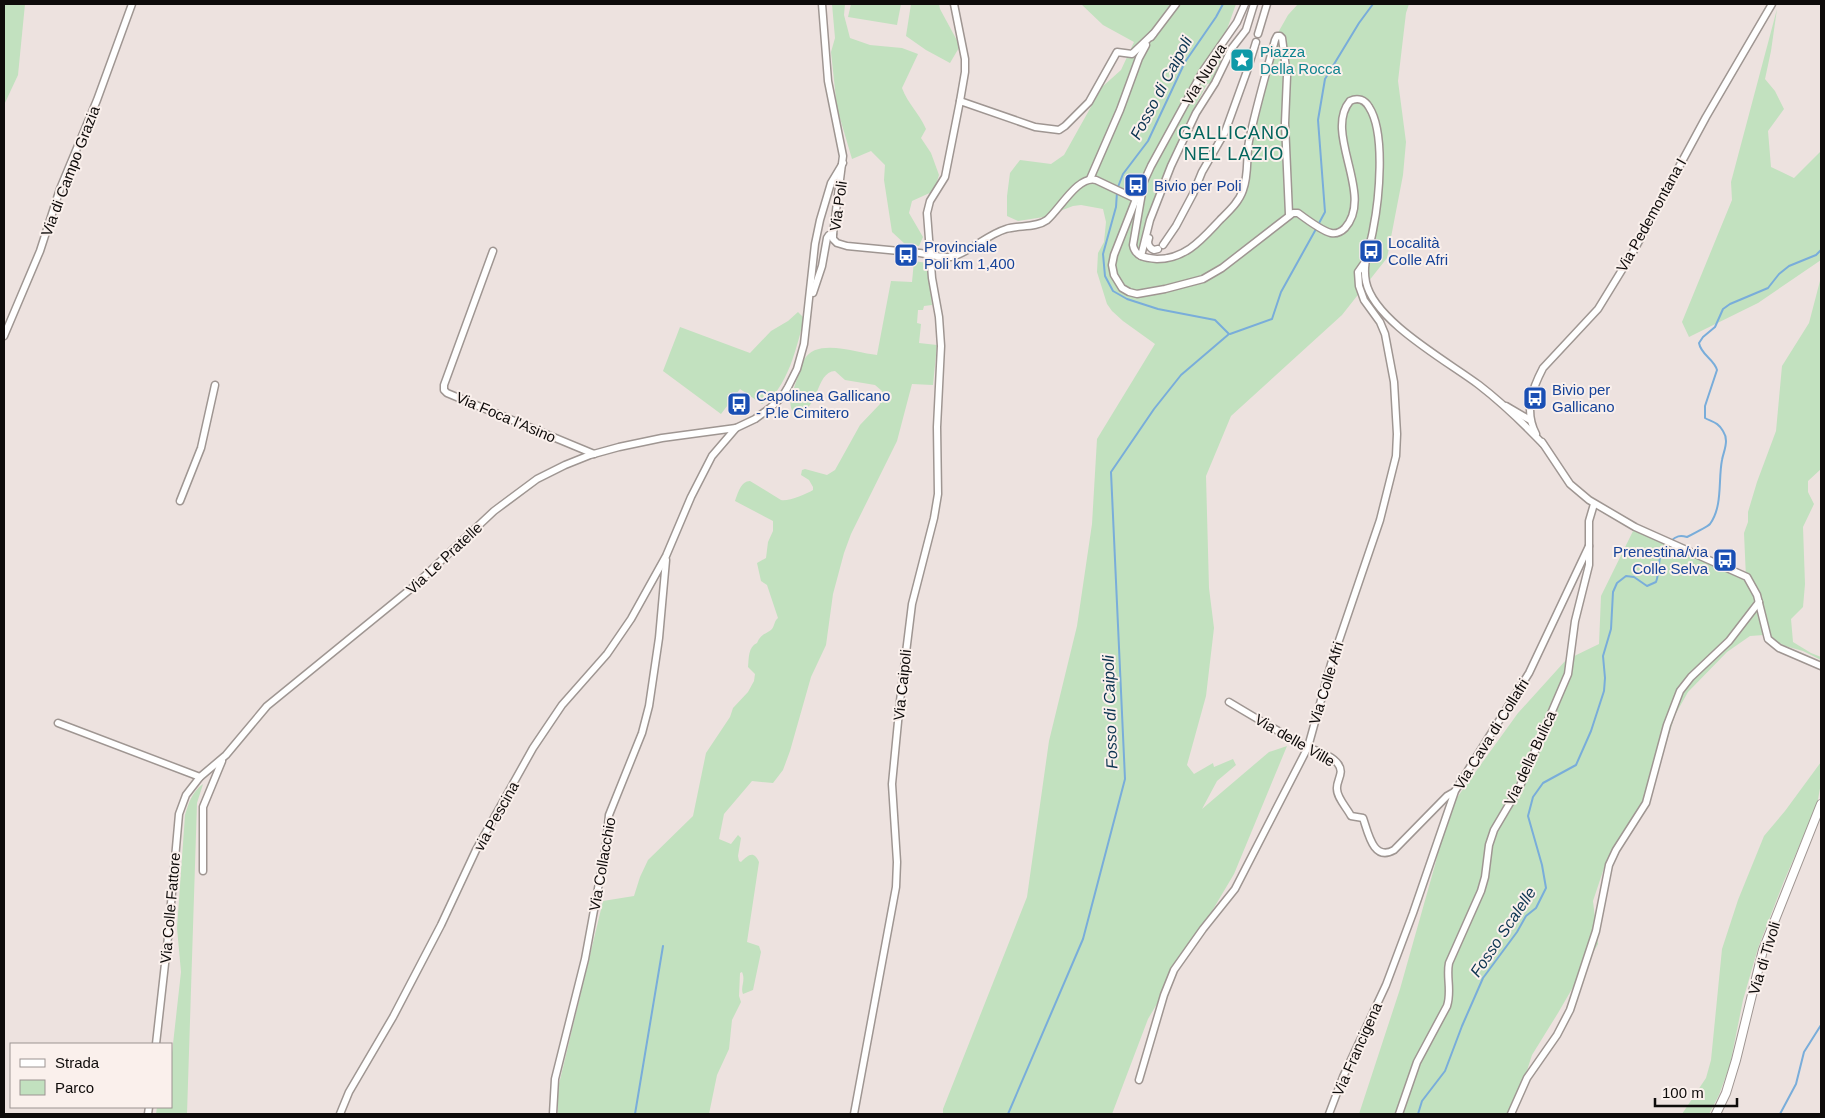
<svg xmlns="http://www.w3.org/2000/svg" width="1825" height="1118" font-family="Arial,sans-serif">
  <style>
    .green { fill: #c2e1bf }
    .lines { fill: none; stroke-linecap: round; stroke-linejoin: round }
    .stream { stroke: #79adda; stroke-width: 2 }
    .minor-casing { stroke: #9f9692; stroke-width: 9 }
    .major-casing { stroke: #9f9692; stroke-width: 10 }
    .minor { stroke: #fff; stroke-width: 6 }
    .major { stroke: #fff; stroke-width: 8 }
    .labels { text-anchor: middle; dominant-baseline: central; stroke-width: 4; stroke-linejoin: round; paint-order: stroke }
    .culture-label { font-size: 15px; fill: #0d838f; stroke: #faf0ec; text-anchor: start }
    .street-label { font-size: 15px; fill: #0e0b0a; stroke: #faf0ec }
    .transit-label { font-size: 15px; fill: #164399; stroke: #faf0ec; text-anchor: start }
    .water-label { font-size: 16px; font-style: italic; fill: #0a3350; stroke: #faf0ec }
    .quarter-label { font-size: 18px; letter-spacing: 1px; fill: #03655d; stroke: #faf0ec }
  </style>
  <rect width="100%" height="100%" fill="#ede2df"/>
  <!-- green -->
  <g class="green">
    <polygon points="4,4 25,4 18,75 4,105"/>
    <path d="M 832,4 L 845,4 L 844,15 L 850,38 L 870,45 L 902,48 L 918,54 L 902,88 C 908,104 919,113 926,129 L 921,138 L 931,153 L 939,175 L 934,191 L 912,201 L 909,213 L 923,237 L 919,246 L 905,244 L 892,232 L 884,180 L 885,165 L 871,151 L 852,159 L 837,108 L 831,52 L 835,38 Z"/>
    <polygon points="851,4 901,4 897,25 848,17"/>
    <polygon points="911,4 939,4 940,9 960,46 950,63 926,50 906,36"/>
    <polygon points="1081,4 1236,4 1226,32 1224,57 1213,83 1207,84 1183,129 1148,216 1142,257 1155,259 1187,250 1240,196 1275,38 1288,15 1298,4 1409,4 1406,13 1398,81 1406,142 1403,175 1387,258 1342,315 1231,416 1206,476 1209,588 1214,628 1206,696 1187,765 1194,774 1213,763 1214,767 1233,759 1236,765 1217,781 1202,809 1269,752 1287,746 1234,874 1148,1019 1112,1114 943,1114 943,1109 1027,897 1049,741 1077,626 1092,524 1097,439 1155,344 1123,321 1112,311 1107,304 1097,272 1098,253 1104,242 1106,222 1103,209 1081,205 1073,206 1044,217 1018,221 1007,216 1007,196 1010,173 1020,160 1051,164 1064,155 1102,87 1121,70 1134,42 1103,25"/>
    <polygon points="1777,9 1771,51 1765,79 1775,91 1784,109 1768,131 1771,167 1794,178 1821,151 1821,260 1758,303 1689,337 1682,322 1732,200 1731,182"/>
    <path d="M 914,261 L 927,263 L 932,305 L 924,306 L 923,310 L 918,310 L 917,323 L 921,324 L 919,343 L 937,345 L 933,385 L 912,384 L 897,441 L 851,534 L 844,553 L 833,594 L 826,645 L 811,677 L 790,751 L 783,770 L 773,783 L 752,781 L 724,814 L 719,839 L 731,844 L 738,835 L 741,838 L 738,856 L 739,861 L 741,862 C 748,855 754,850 759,862 L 747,942 L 759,946 L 761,952 L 753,990 L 743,994 C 740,987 746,981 742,972 L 740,973 L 739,996 L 741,1002 L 732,1020 L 729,1049 L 717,1075 L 709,1114 L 558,1114 L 558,1088 L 603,901 L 634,896 L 640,877 L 648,860 L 693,816 L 706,753 L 730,717 L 733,708 L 748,692 L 754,681 L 755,674 L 748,667 C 749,658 748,647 757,643 C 762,632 766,635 772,629 C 775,625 774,621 778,618 L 767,585 L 761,581 L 757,563 L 766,558 L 768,542 L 773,531 L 773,521 L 735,501 C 738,493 741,481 750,481 L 781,500 C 787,502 807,494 813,490 L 813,487 L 809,480 L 801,475 L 802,470 L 805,469 L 827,475 L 835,470 L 860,425 L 880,404 L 882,391 L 875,385 L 845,380 L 835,371 C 814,372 820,416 793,412 C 787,402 793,392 796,382 C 799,375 800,367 804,360 C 816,337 857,353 877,355 L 891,281 L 912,282 Z"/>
    <polygon points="1821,277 1821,469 1808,481 1808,492 1814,504 1803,527 1805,584 1803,607 1791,619 1793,642 1811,653 1821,657 1821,660 1803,651 1785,646 1764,635 1750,636 1727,652 1688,692 1675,715 1652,790 1607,859 1593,901 1598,944 1558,1013 1532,1055 1513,1114 1359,1114 1400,989 1435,865 1448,810 1518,713 1566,660 1599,644 1601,596 1635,527 1746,578 1744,533 1748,522 1748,512 1757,482 1776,431 1782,366 1809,323"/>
    <path d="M 798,312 L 804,318 C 798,343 787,392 762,404 L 740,389 L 721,414 L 663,371 L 680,327 L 750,353 L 771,331 L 788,321 Z"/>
    <polygon points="1821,762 1821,783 1817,805 1784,881 1758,948 1743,1000 1730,1065 1719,1095 1709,1114 1682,1114 1706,1078 1711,1060 1722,949 1738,900 1764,836 1785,811"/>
    <path d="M 203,784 L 197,803 L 187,1114 L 156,1114 L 157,1107 L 171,1107 L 171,1062 L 181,972 L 177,928 L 185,815 C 189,802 192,792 203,784 Z"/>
  </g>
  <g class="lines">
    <!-- stream -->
    <g class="stream">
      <polyline points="1118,187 1123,174 1148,141 1155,126 1185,62 1216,17 1223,4"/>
      <polyline points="1318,225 1325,212 1318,120 1325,79 1359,23 1373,4"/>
      <polyline points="1230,334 1272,319 1281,292 1316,229"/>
      <path d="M 1671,541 C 1676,536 1680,535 1687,537 C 1691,535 1708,526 1710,524 C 1723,506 1718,480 1722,460 C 1723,454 1726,448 1726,441 C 1726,438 1725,434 1723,431 C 1718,422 1712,422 1705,418 L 1705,406 L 1717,370 C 1714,359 1701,355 1699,343 L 1703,337 L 1715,327 L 1723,309 L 1730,304 L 1768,288 L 1779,274 L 1789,266 L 1816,255 L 1821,250"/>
      <polyline points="635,1114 663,946"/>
      <polyline points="1008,1114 1083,939 1125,779 1111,472 1154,409 1181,375 1229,334 1215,320 1158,309 1127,299 1113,291 1105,276 1103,254 1116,207 1117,192"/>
      <path d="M 1418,1114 L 1422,1101 L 1445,1071 L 1462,1026 L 1483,978 L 1517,932 L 1526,916 L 1536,908 L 1546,888 L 1542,865 L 1528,816 L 1533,797 L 1543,783 L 1576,765 L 1591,731 L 1604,691 L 1605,678 L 1603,656 L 1611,629 L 1613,592 L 1617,583 L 1626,576 L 1634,577 L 1647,586 L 1656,582 C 1661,568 1656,556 1667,544"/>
      <polyline points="1780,1114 1796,1084 1804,1052 1821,1025"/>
    </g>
    <!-- minor casing -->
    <g class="minor-casing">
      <g id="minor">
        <path d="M 822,4 L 828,81 L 843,156 L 833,234 L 833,239 L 837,243 L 847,246 L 920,253 L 942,257 L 951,257 C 971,252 986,235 1006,229 C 1019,225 1036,228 1047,220 C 1060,209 1078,175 1096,180 L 1136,199"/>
        <polyline points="954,4 965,59 965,72 960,101"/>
        <path d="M 1245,4 L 1237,22 L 1203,71 L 1151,166 L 1136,199 L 1114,255 L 1112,265 L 1114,275 L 1122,288 L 1129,292 L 1137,294 L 1165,289 L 1203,279 L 1222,268 L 1293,213 L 1298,213 C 1306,219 1322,231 1331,233 C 1336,234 1341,232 1345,228 C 1375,195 1323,133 1350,101 C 1358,97 1365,100 1369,107 C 1386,133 1379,200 1373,230 C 1370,248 1362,263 1366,282 C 1374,321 1447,361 1479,385 C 1501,402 1524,424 1543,444"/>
        <polyline points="1258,34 1267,4"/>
        <polyline points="1151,37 1176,4"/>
        <polyline points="1090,179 1120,110 1139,58 1146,45"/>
        <path d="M 1143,187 L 1133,245 C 1135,257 1146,258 1157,259 C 1186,259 1202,239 1220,220 C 1229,211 1239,202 1243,190 C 1249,174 1246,157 1249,141 C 1256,107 1266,74 1275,40 L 1277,36 L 1280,36 L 1282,38 L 1287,76 L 1285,123 L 1289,214"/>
        <path d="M 1149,238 C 1147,243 1149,248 1154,250 L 1158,249"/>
        <polyline points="1163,245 1176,226 1193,194 1202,172 1225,132 1247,71 1256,42"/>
        <polyline points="493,251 444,385 444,390 447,393 594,454"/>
        <polyline points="1141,256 1150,220 1171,166 1196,113 1215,83 1232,48 1246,30 1254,4"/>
        <polyline points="813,293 822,266 827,238 829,235 833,234"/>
        <polyline points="4,336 40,251 60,189 97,100 132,4"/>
        <polyline points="1506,406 1530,420"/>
        <path d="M 1536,434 C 1524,411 1532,389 1543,368 L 1598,309 L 1633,252 L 1706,117 L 1772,4"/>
        <polyline points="1542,442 1570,484 1589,500 1635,527 1747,577 1757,595 1768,639 1779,648 1821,666"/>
        <polyline points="180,501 201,448 215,385"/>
        <path d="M 1229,702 C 1254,717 1279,732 1305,746 C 1315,751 1331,754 1338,764 C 1345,773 1336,780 1337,789 C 1337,798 1347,808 1351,816 L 1363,818 C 1368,832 1373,862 1394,850 L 1447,796 L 1454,792"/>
        <polyline points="58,723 200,777"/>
        <polyline points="203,871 203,807 222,761"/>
        <polyline points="156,1044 168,937 179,814 186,795 200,777 226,755 267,706 413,587 494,511 537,479 565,465 590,455 619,447 662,438 736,428"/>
        <polyline points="1139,1080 1164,995 1174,970 1203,929 1235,889 1308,747 1331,664 1380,520 1396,456 1397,434 1394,382 1385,334 1380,322 1364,300 1359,286 1358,272 1365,262"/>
        <polyline points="148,1114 149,1107"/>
        <polyline points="340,1114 349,1092 393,1017 441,925 476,850 533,748 562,705 607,654 631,619 666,556 691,497 712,456 736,428 755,419 770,408 782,397 788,387 797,369 804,344 815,244 820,220 831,183 843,163"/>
        <polyline points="553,1114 555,1079 585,959 606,845 609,815 642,733 649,706 659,638 666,560"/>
        <polyline points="854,1114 896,887 897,862 892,784 900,701 912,604 934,518 938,494 937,427 941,346 939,317 932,278 927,213 930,201 945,177 960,101 1035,127 1059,130 1065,126 1089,102 1117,52 1132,54 1153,34"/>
        <polyline points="1329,1114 1343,1077 1386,985 1413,913 1455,791 1529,673 1589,546"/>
        <path d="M 1399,1114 L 1417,1062 L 1447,1006 C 1452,991 1446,977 1449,963 L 1481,891 L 1485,877 L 1489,845 L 1494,830 L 1520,786 L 1568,674 L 1575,621 L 1589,565 L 1589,521 L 1594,504"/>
        <polyline points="1511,1114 1527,1078 1557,1035 1570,1010 1596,931 1609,865 1616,850 1646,803 1667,725 1680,691 1691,677 1729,641 1759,602"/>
      </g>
    </g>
    <!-- major casing -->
    <g class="major-casing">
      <polyline id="major" points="1716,1114 1726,1093 1736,1060 1763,950 1821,804"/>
    </g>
    <!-- minor -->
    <use href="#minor" class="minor"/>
    <!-- major -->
    <use href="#major" class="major"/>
  </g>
  <!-- icons -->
  <defs>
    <g id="sight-square" transform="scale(1.25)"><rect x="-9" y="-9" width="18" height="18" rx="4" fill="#0f9aa8" stroke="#faf0ec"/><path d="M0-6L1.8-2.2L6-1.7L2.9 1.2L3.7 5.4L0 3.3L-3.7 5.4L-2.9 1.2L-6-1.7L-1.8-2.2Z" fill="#fff"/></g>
    <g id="bus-square" transform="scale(1.25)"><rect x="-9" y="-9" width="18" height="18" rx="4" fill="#1a4fb4" stroke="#faf0ec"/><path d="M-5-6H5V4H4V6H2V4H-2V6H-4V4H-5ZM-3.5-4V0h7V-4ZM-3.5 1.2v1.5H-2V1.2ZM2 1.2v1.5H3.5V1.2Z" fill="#fff"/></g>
  </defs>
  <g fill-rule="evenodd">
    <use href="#sight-square" x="1242" y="60"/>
    <use href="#bus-square" x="1136" y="185"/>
    <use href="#bus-square" x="1371" y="251"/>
    <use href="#bus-square" x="906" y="255"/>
    <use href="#bus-square" x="1535" y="398"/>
    <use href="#bus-square" x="739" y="404"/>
    <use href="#bus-square" x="1725" y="560"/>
  </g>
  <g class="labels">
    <!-- culture labels -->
    <g class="culture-label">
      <text x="1260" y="51">Piazza<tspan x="1260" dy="17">Della Rocca</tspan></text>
    </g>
    <!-- street labels -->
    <g class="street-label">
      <text transform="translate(1204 74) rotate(-58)">Via Nuova</text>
      <text transform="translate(70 171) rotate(-69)">Via di Campo Grazia</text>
      <text transform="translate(838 206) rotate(-82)">Via Poli</text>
      <text transform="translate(1651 215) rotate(-61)">Via Pedemontana I</text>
      <text transform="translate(506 417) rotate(23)">Via Foca l'Asino</text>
      <text transform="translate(444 558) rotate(-43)">Via Le Pratelle</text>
      <text transform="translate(1326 683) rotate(-73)">Via Colle Afri</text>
      <text transform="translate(902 685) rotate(-84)">Via Caipoli</text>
      <text transform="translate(1491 734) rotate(-58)">Via Cava di Collafri</text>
      <text transform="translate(1295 740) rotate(30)">Via delle Ville</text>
      <text transform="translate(1530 758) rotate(-65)">Via della Bulica</text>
      <text transform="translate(496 816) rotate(-61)">via Pescina</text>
      <text transform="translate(602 864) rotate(-80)">Via Collacchio</text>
      <text transform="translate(170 908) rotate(-85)">Via Colle Fattore</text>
      <text transform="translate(1764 958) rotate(-73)">Via di Tivoli</text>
      <text transform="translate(1357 1049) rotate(-66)">Via Francigena</text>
    </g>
    <!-- transit labels -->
    <g class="transit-label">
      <text x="1154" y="185">Bivio per Poli</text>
      <text x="1388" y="242">Località<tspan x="1388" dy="17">Colle Afri</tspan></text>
      <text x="924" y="246">Provinciale<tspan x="924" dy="17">Poli km 1,400</tspan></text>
      <text x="1552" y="389">Bivio per<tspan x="1552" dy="17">Gallicano</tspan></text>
      <text x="756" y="395">Capolinea Gallicano<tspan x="756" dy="17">- P.le Cimitero</tspan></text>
      <text x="1708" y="551" text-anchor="end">Prenestina/via<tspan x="1708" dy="17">Colle Selva</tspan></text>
    </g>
    <!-- water labels -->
    <g class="water-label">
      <text transform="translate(1161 88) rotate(-62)">Fosso di Caipoli</text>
      <text transform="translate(1110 712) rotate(-92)">Fosso di Caipoli</text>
      <text transform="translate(1503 932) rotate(-56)">Fosso Scalelle</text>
    </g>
    <!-- quarter labels -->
    <g class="quarter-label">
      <text x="1234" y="133">GALLICANO<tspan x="1234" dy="21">NEL LAZIO</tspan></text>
    </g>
  </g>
  <!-- border -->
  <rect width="1825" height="1118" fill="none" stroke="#0e0b0a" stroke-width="10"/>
  <!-- legend -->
  <rect x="10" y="1043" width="162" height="65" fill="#faf0ec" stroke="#9c9492"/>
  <rect x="20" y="1059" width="25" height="8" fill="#ffffff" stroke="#9c9492"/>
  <text x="55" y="1068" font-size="15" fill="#0e0b0a">Strada</text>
  <rect x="20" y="1080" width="25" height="15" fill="#c2e1bf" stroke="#9c9492"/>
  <text x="55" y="1093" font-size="15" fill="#0e0b0a">Parco</text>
  <!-- scale -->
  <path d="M1655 1098v8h82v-8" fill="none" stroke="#0e0b0a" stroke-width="2.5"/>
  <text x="1662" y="1098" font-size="15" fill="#0e0b0a" stroke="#faf0ec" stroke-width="4" paint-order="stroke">100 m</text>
</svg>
